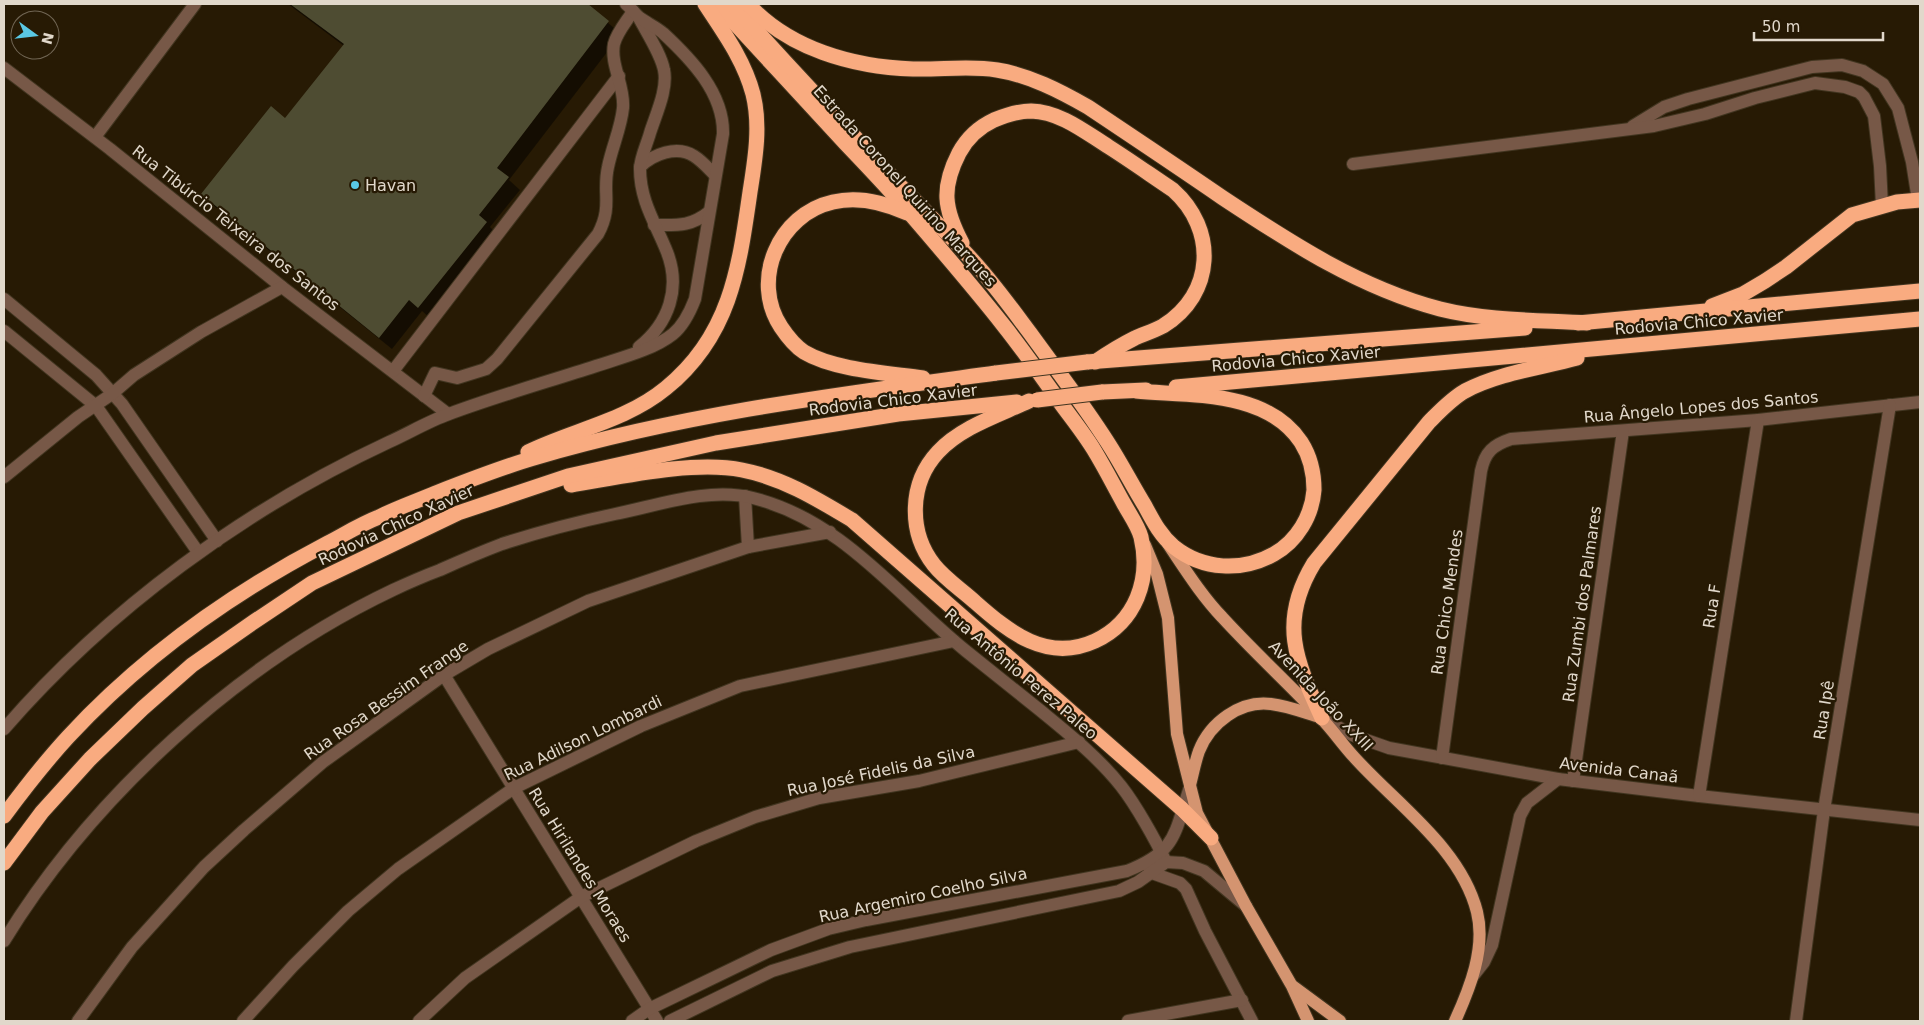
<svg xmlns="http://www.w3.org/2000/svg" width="1924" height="1025" font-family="'DejaVu Sans',sans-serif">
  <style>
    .shadow { fill: #0007 }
    .building { fill: #4e4c32 }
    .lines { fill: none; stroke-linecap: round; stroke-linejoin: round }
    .minor-casing { stroke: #413520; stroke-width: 14 }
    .major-casing { stroke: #413520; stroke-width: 14 }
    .highway-casing { stroke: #413520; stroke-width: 17 }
    .minor { stroke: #775847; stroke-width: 12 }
    .major { stroke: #d49470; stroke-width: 12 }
    .highway { stroke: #f9ab80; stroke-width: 15 }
    .highway-bridge-casing { stroke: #413520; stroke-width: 17; stroke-linecap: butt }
    .highway-bridge { stroke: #f9ab80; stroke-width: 15 }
    .poi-dot { fill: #5ac8e5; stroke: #271a04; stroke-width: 2 }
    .labels { text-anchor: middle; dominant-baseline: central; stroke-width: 4.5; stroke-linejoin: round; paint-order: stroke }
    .poi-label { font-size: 16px; fill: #e1d8cb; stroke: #271a04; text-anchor: start }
    .street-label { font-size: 16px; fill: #e1d8cb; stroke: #271a04 }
  </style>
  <rect width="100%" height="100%" fill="#271a04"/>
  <!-- shadow -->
  <polygon class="shadow" points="288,4 586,4 621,34 509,180 520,190 490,227 498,235 431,319 422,311 392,349 214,206 202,194 286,120 344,46"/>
  <!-- building -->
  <polygon class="building" points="290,4 588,4 609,21 497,168 509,177 479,215 487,222 418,308 409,300 379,338 201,194 271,106 285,118 344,44"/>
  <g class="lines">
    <!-- minor casing -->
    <g class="minor-casing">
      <g id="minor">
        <polyline points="4,68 110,149 282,287 448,414"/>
        <polyline points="1633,126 1664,107 1688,99 1812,67 1842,65 1863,71 1883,84 1898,108 1912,162 1918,200"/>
        <polyline points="95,137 195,4"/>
        <polyline points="1353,164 1654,126 1705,114 1755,98 1815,83 1845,87 1859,92 1864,97 1874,116 1880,166 1882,206"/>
        <path d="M 640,167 C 653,154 677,145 694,156 C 702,161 708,168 715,175"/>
        <path d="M 654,225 C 677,225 690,227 709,212"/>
        <polyline points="4,299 96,375 122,404 217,541"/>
        <polyline points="4,331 96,406 198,552"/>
        <path d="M 639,347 C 669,323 681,288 667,252 C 656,224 640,201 640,169 C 640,158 647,144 650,133 C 656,114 668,89 664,70 C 661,54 647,33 639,18"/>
        <polyline points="393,371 619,76"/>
        <path d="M 424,396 L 435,373 L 457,378 L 486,369 L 497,359 L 598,234 C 613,206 602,193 608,167 C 612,147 621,128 623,108 C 625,86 610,65 614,44 C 617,32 627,21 633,11"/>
        <polyline points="4,477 78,417 112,394 134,375 201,332 282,287"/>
        <polyline points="745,496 748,547"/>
        <polyline points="444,675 657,1021"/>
        <polyline points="1324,719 1352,735 1389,748 1558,779 1699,796 1920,820"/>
        <path d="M 4,729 C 108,609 245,509 389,442 C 409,433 429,421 449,414 C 497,396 547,382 596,366 C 620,358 653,350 673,334 C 684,325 690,312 695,299 L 723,134 C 724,93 691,59 663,33 C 656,27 647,23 640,18 C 635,14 631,8 626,4"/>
        <path d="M 1442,758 L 1481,471 C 1485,452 1493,445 1511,439 L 1758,420 L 1920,402"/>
        <polyline points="1573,781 1623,431"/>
        <polyline points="1699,796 1758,420"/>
        <polyline points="1149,867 1152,873 1180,883 1186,889 1205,931 1252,1021"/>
        <path d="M 4,941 C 93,796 239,663 393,590 C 408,583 424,576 440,570 C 460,561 481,552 502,544 C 539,532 577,522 615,514 C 659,505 709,487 753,498 C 842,520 898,596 966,651 C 991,671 1016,691 1041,711 C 1069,734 1098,757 1121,786 C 1136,805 1156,841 1166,862"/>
        <polyline points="1473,976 1484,962 1492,945 1520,816 1527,803 1558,779"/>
        <polyline points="78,1021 132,947 204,867 244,830 323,762 444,675 488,649 588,601 748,547 830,532"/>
        <polyline points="243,1021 293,966 348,911 398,869 514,788 641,726 740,686 954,641"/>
        <polyline points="419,1021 465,978 581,897 696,841 755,817 819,798 919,781 1079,742"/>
        <path d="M 632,1021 L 649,1009 L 771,950 L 828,929 L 866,920 L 1127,871 C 1178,851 1174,833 1190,787"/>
        <polyline points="670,1021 772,971 850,947 1119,891 1138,882 1166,862 1183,863 1204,871 1246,906"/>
        <polyline points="1128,1021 1242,1000"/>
        <polyline points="1796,1021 1824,810 1890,405"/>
      </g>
    </g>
    <!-- major casing -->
    <g class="major-casing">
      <g id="major">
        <path d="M 1168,544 C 1185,569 1201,595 1222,617 C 1253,651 1288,683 1320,717 C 1332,729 1342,744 1354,757 C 1396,804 1461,848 1477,912 C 1486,948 1470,988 1455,1021"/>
        <polyline points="1145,545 1157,574 1168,618 1177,734 1197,813 1246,906 1292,986 1308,1021"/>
        <path d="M 1190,785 C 1193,774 1195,762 1199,751 C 1210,723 1240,700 1271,704 C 1288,706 1303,712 1319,717"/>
        <polyline points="1294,987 1340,1021"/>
      </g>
    </g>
    <!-- highway casing -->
    <g class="highway-casing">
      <g id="highway">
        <path d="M 717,4 C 760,51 803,97 846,144 C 869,168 892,192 913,217 C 944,253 975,289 1004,326 C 1024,351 1043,379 1062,405 C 1073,420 1085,435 1094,450 C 1105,468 1114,486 1124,504 C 1130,515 1138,526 1141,537 C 1151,579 1136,622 1095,641 C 1047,663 1009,632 975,602 C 962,590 945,579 934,565 C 908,532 909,483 938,452 C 961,427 999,415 1029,401"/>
        <path d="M 732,4 C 785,62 838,119 892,177 C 919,206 948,233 974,262 C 994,284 1012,309 1030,333 C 1056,369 1084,405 1108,443 C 1121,463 1132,485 1145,506 C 1153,521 1160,535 1174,547 C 1203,570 1242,572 1274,554 C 1297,541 1312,516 1314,490 C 1314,473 1310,456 1301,442 C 1266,390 1191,396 1136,391"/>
        <path d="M 748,4 C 789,49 853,67 913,69 C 941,70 969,65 997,70 C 1029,75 1060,91 1088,107 C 1133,137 1178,167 1223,198 C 1291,243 1360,288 1440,309 C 1488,321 1539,320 1587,323"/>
        <path d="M 907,213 C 885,203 858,196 833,202 C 779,214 750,280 781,327 C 787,336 795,346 804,352 C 834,370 888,373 923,378"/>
        <path d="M 962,243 C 944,209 941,188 959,153 C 967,138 979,127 994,120 C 1006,115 1019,111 1031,111 C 1061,112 1085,132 1109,147 C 1131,161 1152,176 1173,190 C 1217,229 1215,294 1163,326 C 1154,331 1144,334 1135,338 C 1121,345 1108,353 1095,362"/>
        <polyline points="1712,306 1743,294 1765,281 1786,267 1852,215 1897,202 1920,200"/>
        <polyline points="1578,323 1920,291"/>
        <polyline points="1087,362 1525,328"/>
        <polyline points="1176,387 1920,319"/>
        <polyline points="1102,392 1146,390"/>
        <path d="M 528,452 C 573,430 626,421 666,388 C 730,336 739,269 750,192 C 755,160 761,126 753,94 C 744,60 724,33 705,4"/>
        <path d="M 571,485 C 620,477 694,460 742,470 C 783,478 817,499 852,520 L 1182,809 L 1211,838"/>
        <path d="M 1322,718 C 1296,661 1278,622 1314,563 L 1429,422 C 1440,411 1451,399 1465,391 C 1499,373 1540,368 1577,358"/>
        <path d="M 4,816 C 24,789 45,762 68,737 C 142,657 232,593 328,543 C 345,534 361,524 379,517 C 397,508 417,501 436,493 C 469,480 502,467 537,457 C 687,413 842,394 996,373"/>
        <polyline points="4,863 42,812 90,759 143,708 192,665 255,621 312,583 458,513 568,476 716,443 898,414 1017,402"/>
      </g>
    </g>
    <!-- minor -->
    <use href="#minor" class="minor"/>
    <!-- major -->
    <use href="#major" class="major"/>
    <!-- highway -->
    <use href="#highway" class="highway"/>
    <!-- highway-bridge casing -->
    <g class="highway-bridge-casing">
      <g id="highway-bridge">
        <polyline points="996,373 1087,362"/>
        <polyline points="1037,400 1102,392"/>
      </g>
    </g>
    <!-- highway-bridge -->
    <use href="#highway-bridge" class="highway-bridge"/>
  </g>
  <!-- markers -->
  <circle class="poi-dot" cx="355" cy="185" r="5"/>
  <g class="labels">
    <!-- poi labels -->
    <g class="poi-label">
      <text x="365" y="185">Havan</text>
    </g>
    <!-- street labels -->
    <g class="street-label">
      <text transform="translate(905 186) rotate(48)">Estrada Coronel Quirino Marques</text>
      <text transform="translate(236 228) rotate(38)">Rua Tibúrcio Teixeira dos Santos</text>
      <text transform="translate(1699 322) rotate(-5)">Rodovia Chico Xavier</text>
      <text transform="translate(1296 359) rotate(-5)">Rodovia Chico Xavier</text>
      <text transform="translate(893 400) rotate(-7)">Rodovia Chico Xavier</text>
      <text transform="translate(1701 407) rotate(-5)">Rua Ângelo Lopes dos Santos</text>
      <text transform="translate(396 525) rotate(-25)">Rodovia Chico Xavier</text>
      <text transform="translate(1447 602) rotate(-82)">Rua Chico Mendes</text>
      <text transform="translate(1582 604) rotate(-82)">Rua Zumbi dos Palmares</text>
      <text transform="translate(1712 606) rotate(-81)">Rua F</text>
      <text transform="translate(1021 674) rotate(40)">Rua Antônio Perez Paleo</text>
      <text transform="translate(1321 696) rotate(47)">Avenida João XXIII</text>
      <text transform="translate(386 700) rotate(-35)">Rua Rosa Bessim Frange</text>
      <text transform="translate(1824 710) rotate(-81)">Rua Ipê</text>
      <text transform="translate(583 738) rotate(-26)">Rua Adilson Lombardi</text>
      <text transform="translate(1619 770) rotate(7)">Avenida Canaã</text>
      <text transform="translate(881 771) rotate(-12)">Rua José Fidelis da Silva</text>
      <text transform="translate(580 865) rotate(58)">Rua Hirilandes Moraes</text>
      <text transform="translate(923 895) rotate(-12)">Rua Argemiro Coelho Silva</text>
    </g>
  </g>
  <!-- border -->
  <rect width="1924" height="1025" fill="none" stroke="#e1d8cb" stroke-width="10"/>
  <!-- north arrow -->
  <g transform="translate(35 35) rotate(105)"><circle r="24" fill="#271a04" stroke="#716654"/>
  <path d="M0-4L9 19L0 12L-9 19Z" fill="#5ac8e5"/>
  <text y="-8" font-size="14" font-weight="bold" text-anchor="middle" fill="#e1d8cb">N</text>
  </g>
  <!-- scale -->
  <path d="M1754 32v8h129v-8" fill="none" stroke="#e1d8cb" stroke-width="2.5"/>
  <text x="1762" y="32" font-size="15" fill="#e1d8cb" stroke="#271a04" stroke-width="4" paint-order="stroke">50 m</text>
</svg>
